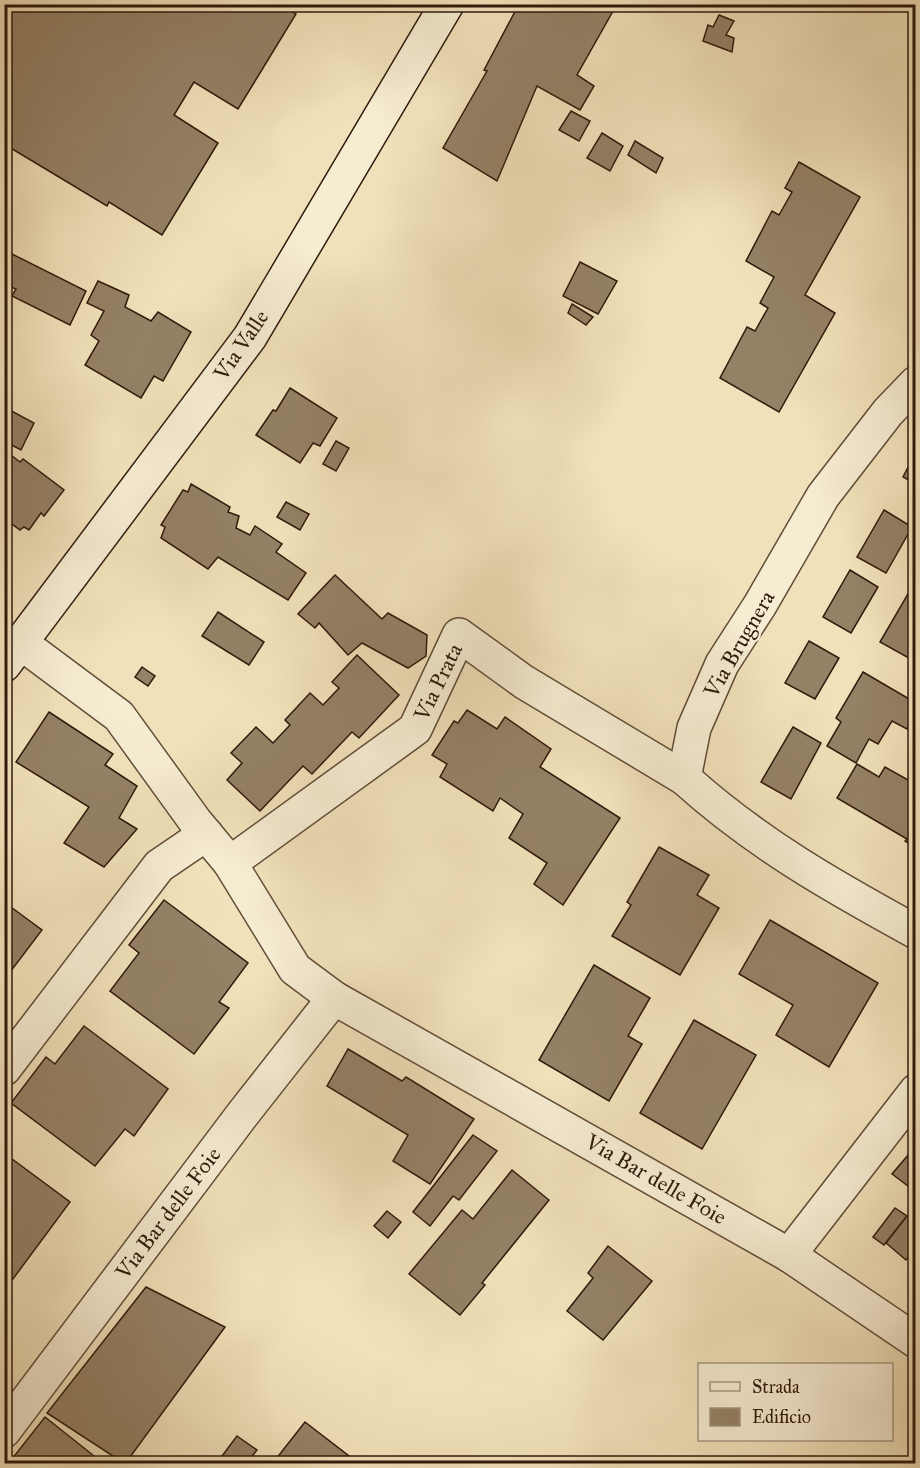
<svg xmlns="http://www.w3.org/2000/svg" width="920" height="1468" font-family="'IM FELL Great Primer',serif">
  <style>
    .building { fill: #948166; stroke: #2f1a0c; stroke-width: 1.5 }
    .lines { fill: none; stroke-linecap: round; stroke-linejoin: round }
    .street-casing { stroke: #604c38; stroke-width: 36 }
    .secondary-casing { stroke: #2f1a0c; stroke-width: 36 }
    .street { stroke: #f6ecd2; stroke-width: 33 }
    .secondary { stroke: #f6ecd2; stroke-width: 33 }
    .labels { text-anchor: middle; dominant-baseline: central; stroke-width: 4.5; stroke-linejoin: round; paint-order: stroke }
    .street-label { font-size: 22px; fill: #2f1a0c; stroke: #f6ecd2 }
  </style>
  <rect width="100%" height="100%" fill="#f1e1ba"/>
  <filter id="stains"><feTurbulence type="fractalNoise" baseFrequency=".00333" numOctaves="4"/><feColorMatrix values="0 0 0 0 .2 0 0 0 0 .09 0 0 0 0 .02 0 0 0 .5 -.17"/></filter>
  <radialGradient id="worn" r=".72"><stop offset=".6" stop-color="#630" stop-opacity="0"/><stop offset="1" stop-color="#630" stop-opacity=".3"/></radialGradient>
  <!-- building -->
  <g class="building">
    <polygon points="17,4 280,4 296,14 238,109 194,82 174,115 218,143 162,235 109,202 107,206 4,144 4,25"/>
    <polygon points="519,4 564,4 570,8 572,4 617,4 577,75 594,86 580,110 537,86 497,181 443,148 487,71 484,70"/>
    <polygon points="719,15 734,21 726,35 734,38 732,52 703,41 708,25 713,27"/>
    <polygon points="571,111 590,121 579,141 559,130"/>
    <polygon points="602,133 623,146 610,171 587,158"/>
    <polygon points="635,141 663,158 656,173 628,155"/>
    <polygon points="799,162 860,197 805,295 835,313 779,412 720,378 747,327 755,331 768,308 760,303 774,277 746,261 772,211 779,215 792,192 785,188"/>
    <polygon points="4,250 86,291 70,325 12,296 16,289 4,284"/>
    <polygon points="580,262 617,281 598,314 563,296"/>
    <polygon points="98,281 129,295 125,307 151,321 158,312 191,332 163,381 154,376 141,398 85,365 99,341 91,335 104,311 87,303"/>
    <polygon points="572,304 593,317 586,325 568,313"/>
    <polygon points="290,388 337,418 320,446 313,443 300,463 256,435 273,410 276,411"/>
    <polygon points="4,407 34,423 21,450 4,441"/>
    <polygon points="336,441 349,448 336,471 323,464"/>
    <polygon points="915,454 916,454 916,484 903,477"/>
    <polygon points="11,455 20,462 23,459 64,490 44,516 41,513 29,530 24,527 20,530 4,518 4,463"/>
    <polygon points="191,484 230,507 228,512 239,516 236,528 250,535 255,526 282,544 276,552 306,573 288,600 218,557 208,569 161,538 165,527 161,525 183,490 188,492"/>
    <polygon points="286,502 309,514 300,530 277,517"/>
    <polygon points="884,510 912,527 886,573 857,557"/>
    <polygon points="850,570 878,587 851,633 823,617"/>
    <polygon points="335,575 382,619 388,613 427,635 426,656 408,668 362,643 348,655 319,623 315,628 298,614"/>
    <polygon points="916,580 916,662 880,642"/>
    <polygon points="218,612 264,642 249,665 202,636"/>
    <polygon points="809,641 839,658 815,699 785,683"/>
    <polygon points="357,655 399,695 359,738 352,732 312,774 303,766 260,811 227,780 242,763 231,753 256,727 273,743 290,725 285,720 310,693 323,705 339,688 332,682"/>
    <polygon points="142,667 155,676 148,686 135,677"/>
    <polygon points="863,672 916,703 916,714 907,729 892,721 878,744 869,739 856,763 827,746 841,722 836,718"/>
    <polygon points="467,710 497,729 505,717 551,749 540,767 620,818 563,905 534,884 547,863 509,838 523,814 500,798 493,811 440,777 447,764 432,755 454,721 458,723"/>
    <polygon points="49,712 113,754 105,765 137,786 119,818 137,829 104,867 64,843 89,807 16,762"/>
    <polygon points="793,727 821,743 791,799 761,782"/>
    <polygon points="857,764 879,777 885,767 908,780 916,768 916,848 905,841 907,839 837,798"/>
    <polygon points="659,847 709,875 697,895 719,908 680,975 612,936 631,905 627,902"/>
    <polygon points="164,900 248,963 219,1002 229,1008 194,1054 110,991 139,953 129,945"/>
    <polygon points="4,902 42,930 4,980"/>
    <polygon points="770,920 878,983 829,1067 776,1035 793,1005 739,974"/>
    <polygon points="594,965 650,998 628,1036 642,1044 609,1101 539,1060"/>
    <polygon points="694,1020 756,1055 702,1149 640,1113"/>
    <polygon points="84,1026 168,1089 134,1136 125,1129 95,1166 11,1103 46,1057 55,1064"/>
    <polygon points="348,1049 402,1081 406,1077 474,1119 430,1184 393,1161 408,1135 327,1086"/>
    <polygon points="473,1135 497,1151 459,1200 453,1196 430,1226 413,1212"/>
    <polygon points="915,1147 916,1147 916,1192 892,1174"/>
    <polygon points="4,1153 70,1202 7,1287 4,1285"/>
    <polygon points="512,1170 549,1200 482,1283 485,1285 460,1315 409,1274 462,1210 473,1219"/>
    <polygon points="895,1208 907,1216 884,1245 873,1237"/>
    <polygon points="387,1211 401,1222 388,1238 374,1226"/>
    <polygon points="907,1216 916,1222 916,1248 906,1260 886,1243"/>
    <polygon points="608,1246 652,1281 603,1340 567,1311 593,1278 588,1273"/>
    <polygon points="146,1287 225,1327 125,1464 47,1413"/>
    <polygon points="45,1417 104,1464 8,1464"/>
    <polygon points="305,1422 349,1456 343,1464 272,1464"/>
    <polygon points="237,1436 257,1450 246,1464 216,1464"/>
  </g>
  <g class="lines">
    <!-- street casing -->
    <g class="street-casing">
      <g id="street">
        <path d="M 916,383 L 888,412 L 823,496 L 760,605 L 722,664 L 694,728 L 684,778 C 756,843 832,886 916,932"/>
        <polyline points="21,643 119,716 195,821 230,863 295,969 334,998 789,1255 916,1341"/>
        <polyline points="230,863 415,729 459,635 524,682 684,778"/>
        <polyline points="4,1069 159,866 206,834"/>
        <polyline points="789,1255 916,1091"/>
        <polyline points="4,1431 242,1115 334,998"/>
      </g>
    </g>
    <!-- secondary casing -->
    <g class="secondary-casing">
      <polyline id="secondary" points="4,665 250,337 447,4"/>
    </g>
    <!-- street -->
    <use href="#street" class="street"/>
    <!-- secondary -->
    <use href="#secondary" class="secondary"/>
  </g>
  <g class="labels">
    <!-- street labels -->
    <g class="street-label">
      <text transform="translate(241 345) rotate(-56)">Via Valle</text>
      <text transform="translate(739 644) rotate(-60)">Via Brugnera</text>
      <text transform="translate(438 682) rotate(-64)">Via Prata</text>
      <text transform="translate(656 1179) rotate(30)">Via Bar delle Foie</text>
      <text transform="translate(168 1213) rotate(-53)">Via Bar delle Foie</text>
    </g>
  </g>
  <!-- margin -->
  <rect width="920" height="1468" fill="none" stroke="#f1e1ba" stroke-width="24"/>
  <rect x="6" y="6" width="908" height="1456" fill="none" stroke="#2f1a0c" stroke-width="3"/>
  <rect x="12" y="12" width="896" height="1444" fill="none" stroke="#2f1a0c" stroke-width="1.5"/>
  <!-- legend -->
  <rect x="698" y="1363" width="195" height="78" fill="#f6ecd2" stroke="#a69883" stroke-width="1.5"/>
  <rect x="710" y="1382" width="30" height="9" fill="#f6ecd2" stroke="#a69883" stroke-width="1.5"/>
  <text x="752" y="1393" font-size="18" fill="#2f1a0c">Strada</text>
  <rect x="710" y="1408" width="30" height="18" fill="#948166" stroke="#a69883" stroke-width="1.5"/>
  <text x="752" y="1423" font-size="18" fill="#2f1a0c">Edificio</text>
  <rect width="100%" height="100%" filter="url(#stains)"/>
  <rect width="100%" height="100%" fill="url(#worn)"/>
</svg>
